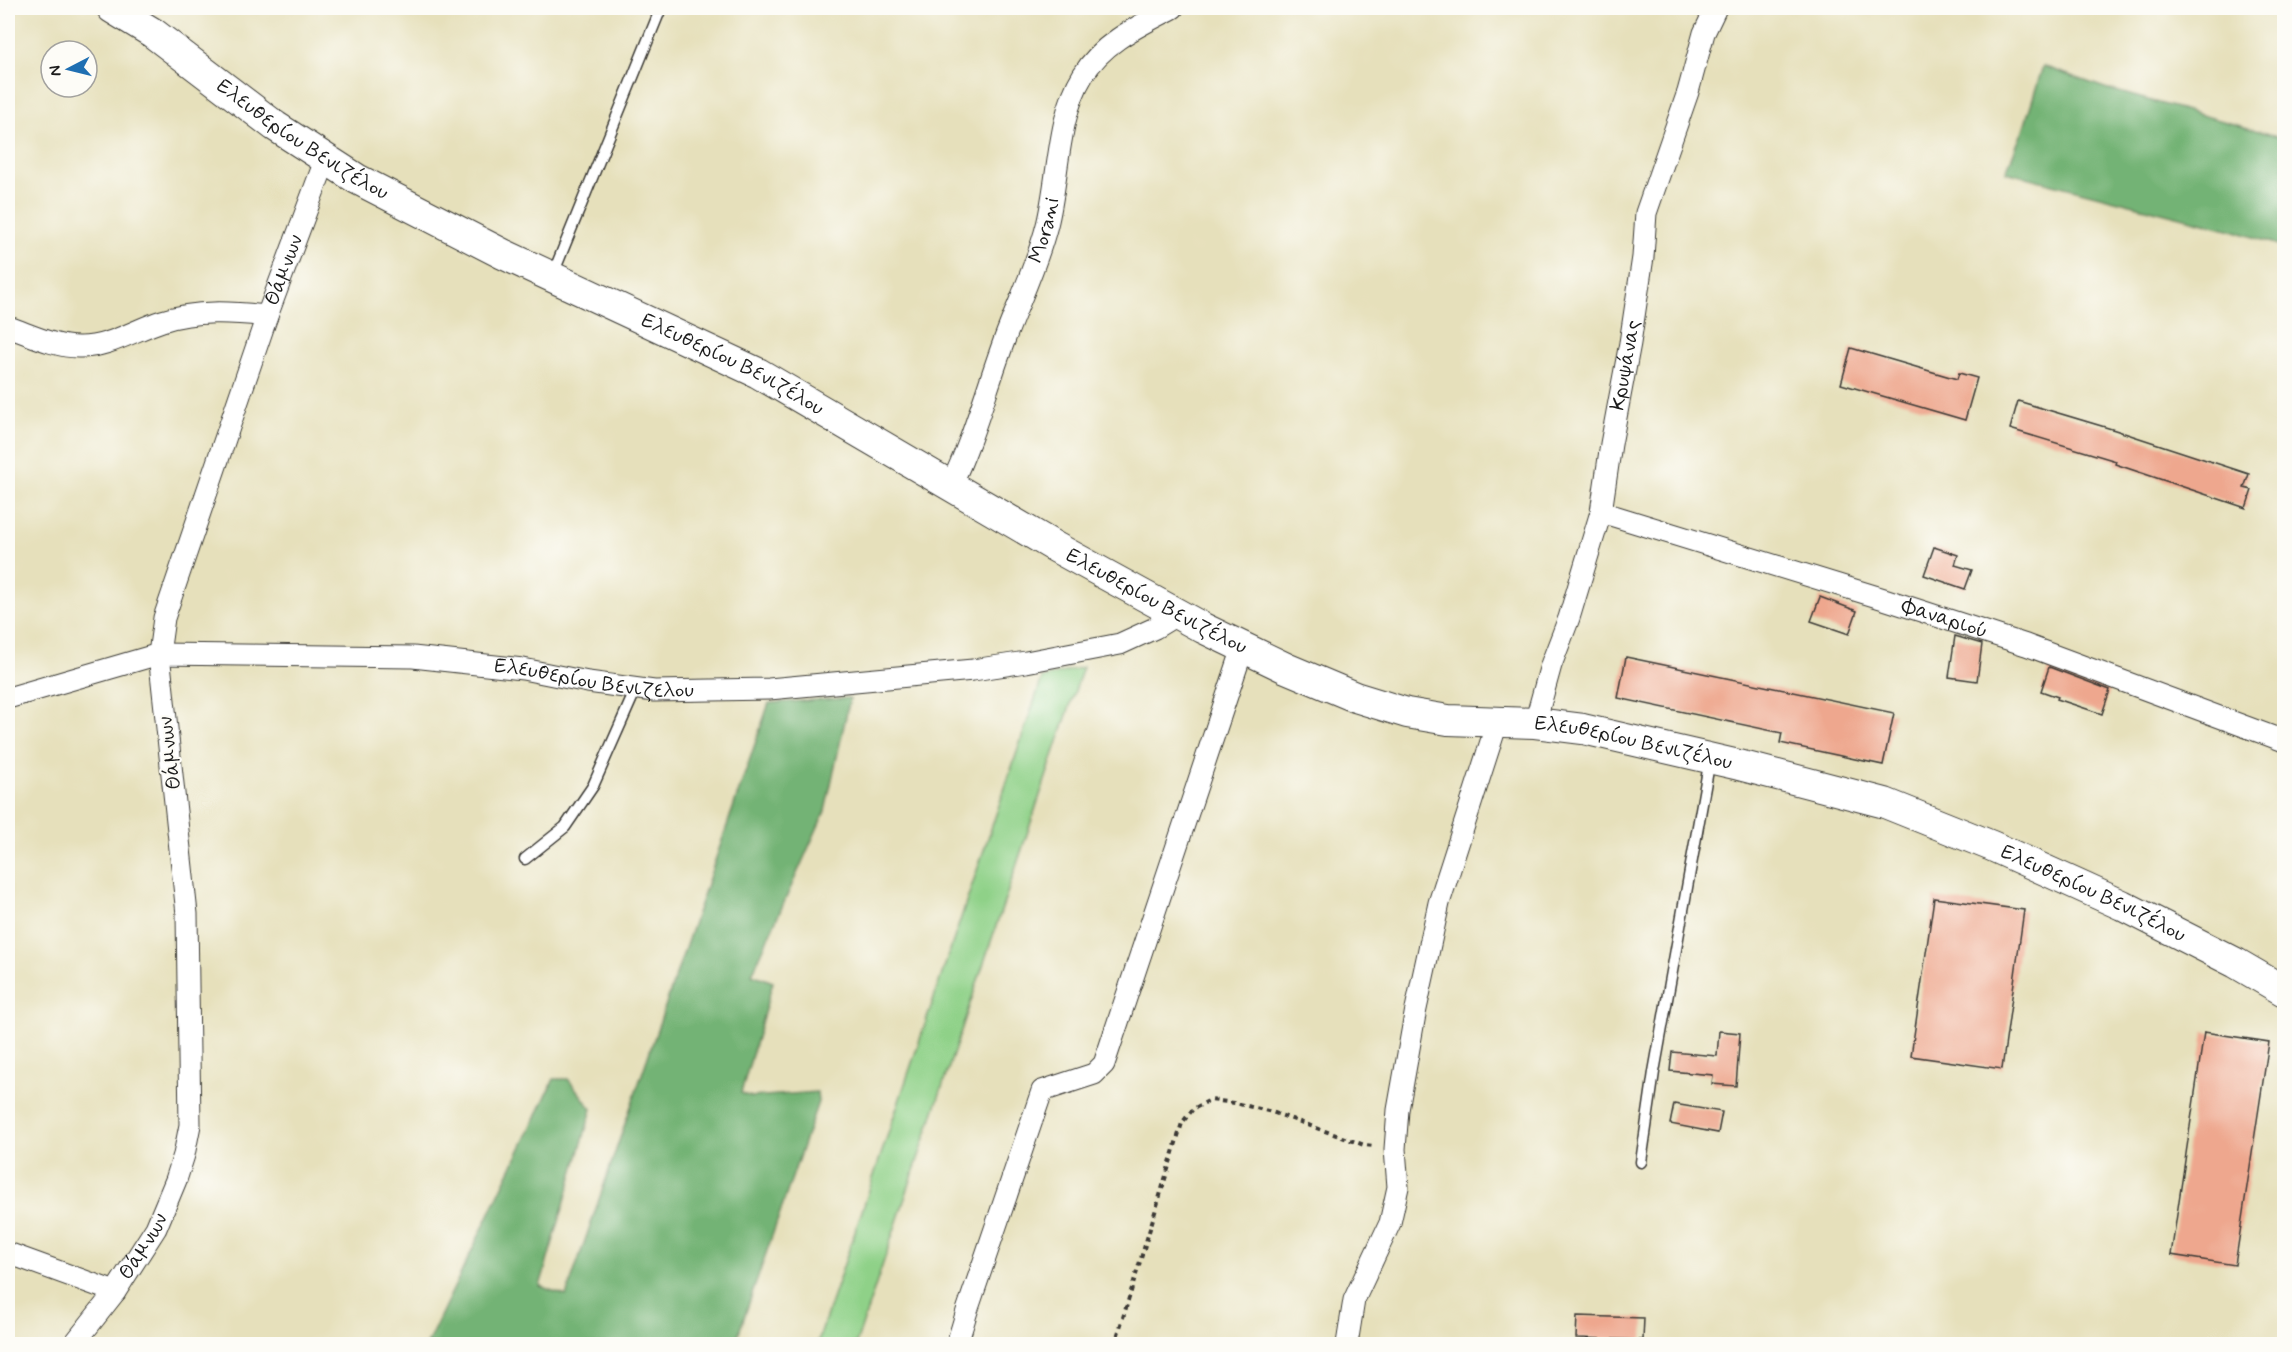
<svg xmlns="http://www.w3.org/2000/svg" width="2292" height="1352" font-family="Mynerve,sans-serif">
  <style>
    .green { fill: #8fd188; stroke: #567652; stroke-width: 1.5 }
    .forest { fill: #73b374; stroke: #486848; stroke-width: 1.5 }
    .building { fill: #eea78e }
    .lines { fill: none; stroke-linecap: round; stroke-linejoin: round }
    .lane-casing { stroke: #3a3934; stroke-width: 13 }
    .street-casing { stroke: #3a3934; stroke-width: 23 }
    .secondary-casing { stroke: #3a3934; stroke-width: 32 }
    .path { stroke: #3a3934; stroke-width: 4; stroke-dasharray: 4.5 4.5; stroke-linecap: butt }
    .lane { stroke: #fff; stroke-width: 10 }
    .street { stroke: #fff; stroke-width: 21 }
    .secondary { stroke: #fff; stroke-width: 30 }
    .labels { text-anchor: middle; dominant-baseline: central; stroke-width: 4.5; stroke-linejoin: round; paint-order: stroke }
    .street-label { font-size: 21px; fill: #1c1c1c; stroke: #fdfcf7 }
  </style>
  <rect width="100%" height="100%" fill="#fdfcf7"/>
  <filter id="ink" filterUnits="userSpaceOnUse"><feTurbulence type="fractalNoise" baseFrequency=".0167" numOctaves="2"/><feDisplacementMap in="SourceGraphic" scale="12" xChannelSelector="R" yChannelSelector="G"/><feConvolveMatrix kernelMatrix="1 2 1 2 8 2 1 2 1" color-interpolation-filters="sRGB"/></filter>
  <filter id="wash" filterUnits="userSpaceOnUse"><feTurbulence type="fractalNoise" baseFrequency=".008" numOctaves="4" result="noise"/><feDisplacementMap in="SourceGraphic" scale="24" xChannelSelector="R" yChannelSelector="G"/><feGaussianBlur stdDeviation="1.35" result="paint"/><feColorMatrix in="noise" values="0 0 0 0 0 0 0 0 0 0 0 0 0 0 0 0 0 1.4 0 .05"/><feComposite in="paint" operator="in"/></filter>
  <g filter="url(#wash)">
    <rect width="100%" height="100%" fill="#e6e0bb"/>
    <!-- green -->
    <polygon class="green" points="1083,667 856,1344 817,1344 1042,678"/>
    <!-- forest -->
    <g class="forest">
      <polygon points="2043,66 2105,88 2284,138 2284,247 2235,231 2006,172 2023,130"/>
      <polygon points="850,698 825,811 752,974 773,982 741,1093 752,1097 817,1092 818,1102 735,1344 427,1344 554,1079 568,1079 592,1109 540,1286 566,1296 769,703"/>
    </g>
    <g id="blocks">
      <!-- building -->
      <g class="building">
        <polygon points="1851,348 1957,379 1959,373 1977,378 1965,420 1841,384"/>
        <polygon points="2018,401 2115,430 2249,474 2244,488 2252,490 2246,508 2115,464 2116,461 2010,429"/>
        <polygon points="1934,547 1958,555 1955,565 1972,570 1965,589 1924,575"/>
        <polygon points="1820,597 1857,611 1849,634 1811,621"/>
        <polygon points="1955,636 1982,644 1977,681 1949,677"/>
        <polygon points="1626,657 1894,713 1883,765 1780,743 1782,733 1618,698"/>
        <polygon points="2049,667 2110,690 2102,714 2057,699 2058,697 2041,691"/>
        <polygon points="1934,898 2024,910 2002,1069 1911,1056"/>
        <polygon points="1719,1031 1740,1033 1736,1086 1712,1084 1713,1075 1670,1071 1672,1052 1717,1056"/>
        <polygon points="2204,1032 2269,1042 2235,1265 2171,1255"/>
        <polygon points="1674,1104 1722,1112 1718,1133 1670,1124"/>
        <polygon points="1577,1316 1644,1318 1643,1340 1576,1338"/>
      </g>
    </g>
  </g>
  <g filter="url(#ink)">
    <use href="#blocks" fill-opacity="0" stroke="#3a3934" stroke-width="1.5"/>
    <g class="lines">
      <!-- lane casing -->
      <g class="lane-casing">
        <g id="lane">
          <polyline points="553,274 661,8"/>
          <polyline points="525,859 565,827 593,786 636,689"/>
          <polyline points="1641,1162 1654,1072 1710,759"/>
        </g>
      </g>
      <!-- street casing -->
      <g class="street-casing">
        <g id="street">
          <path d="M 8,327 C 29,334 55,347 78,347 C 108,348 134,330 162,321 C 197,310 231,312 267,316"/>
          <path id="s1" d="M 950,487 C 973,440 986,390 1004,341 C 1018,303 1037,265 1047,225 C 1059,178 1057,117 1083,75 C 1104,41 1139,26 1173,8"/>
          <path id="s2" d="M 1601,512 L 1884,599 L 2026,645 L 2284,741"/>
          <path id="s3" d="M 8,698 L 159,654 L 413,657 L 523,669 L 588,682 L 654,691 L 769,689 L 973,670 L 1026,662 L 1120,644 L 1155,628 L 1178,614"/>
          <path id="s4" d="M 1535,723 L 1551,665 L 1569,618 L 1601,512 L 1611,444 L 1630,343 L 1643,257 L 1646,213 L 1688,92 L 1704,33 L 1716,8"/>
          <polyline points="8,1253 115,1292"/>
          <path id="s5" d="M 74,1344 L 115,1292 L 156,1228 L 176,1180 L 184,1155 L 190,1125 L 187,914 L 159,654 L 164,618 L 267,316 L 326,158"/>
          <polyline points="957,1344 967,1311 1042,1091 1094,1074 1104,1064 1243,648"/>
          <polyline points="1347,1344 1354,1300 1390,1223 1398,1187 1395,1149 1398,1110 1416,1009 1439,903 1497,723"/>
        </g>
      </g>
      <!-- secondary casing -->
      <g class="secondary-casing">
        <g id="secondary">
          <path id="s6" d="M 112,8 L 153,33 L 275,126 L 357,179 L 503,254 L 758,373 L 1057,548 L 1203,628 L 1286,668 L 1355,697 L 1407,713 L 1448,720 L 1535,723 L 1583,729 L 1739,765 L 1885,803 L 1992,846 L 2122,905 L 2236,963 L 2284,991"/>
        </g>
      </g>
      <!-- path -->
      <polyline class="path" points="1115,1344 1182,1123 1193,1109 1210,1100 1235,1103 1272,1112 1364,1145 1375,1146"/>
      <!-- lane -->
      <use href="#lane" class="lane"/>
      <!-- street -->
      <use href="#street" class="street"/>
      <!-- secondary -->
      <use href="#secondary" class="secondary"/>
    </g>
  </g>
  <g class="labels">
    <!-- street labels -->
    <g class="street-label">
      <text stroke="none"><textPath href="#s6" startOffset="232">Ελευθερίου Βενιζέλου</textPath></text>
      <text stroke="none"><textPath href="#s1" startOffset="274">Morani</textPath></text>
      <text stroke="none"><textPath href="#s5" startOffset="1128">Θάμνων</textPath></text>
      <text stroke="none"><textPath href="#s6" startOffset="718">Ελευθερίου Βενιζέλου</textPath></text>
      <text stroke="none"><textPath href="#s4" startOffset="370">Κρυψάνας</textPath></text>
      <text stroke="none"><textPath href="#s6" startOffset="1204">Ελευθερίου Βενιζέλου</textPath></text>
      <text stroke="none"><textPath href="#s2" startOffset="360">Φαναριού</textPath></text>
      <text stroke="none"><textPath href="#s3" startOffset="594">Ελευθερίου Βενιζελου</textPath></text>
      <text stroke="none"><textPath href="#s6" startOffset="1708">Ελευθερίου Βενιζέλου</textPath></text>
      <text transform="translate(170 753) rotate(-97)">Θάμνων</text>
      <text stroke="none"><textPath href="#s6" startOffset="2194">Ελευθερίου Βενιζέλου</textPath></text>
      <text stroke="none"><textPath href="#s5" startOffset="120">Θάμνων</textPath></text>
    </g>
  </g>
  <!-- margin -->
  <rect width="2292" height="1352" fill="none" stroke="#fdfcf7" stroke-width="30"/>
  <!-- north arrow -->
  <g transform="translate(69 69) rotate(263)"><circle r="28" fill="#fdfcf7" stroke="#a3a29f" stroke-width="1.5"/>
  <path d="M0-4.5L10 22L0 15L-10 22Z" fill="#1f6fb2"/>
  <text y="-9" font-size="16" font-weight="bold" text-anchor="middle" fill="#1c1c1c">N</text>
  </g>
</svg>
